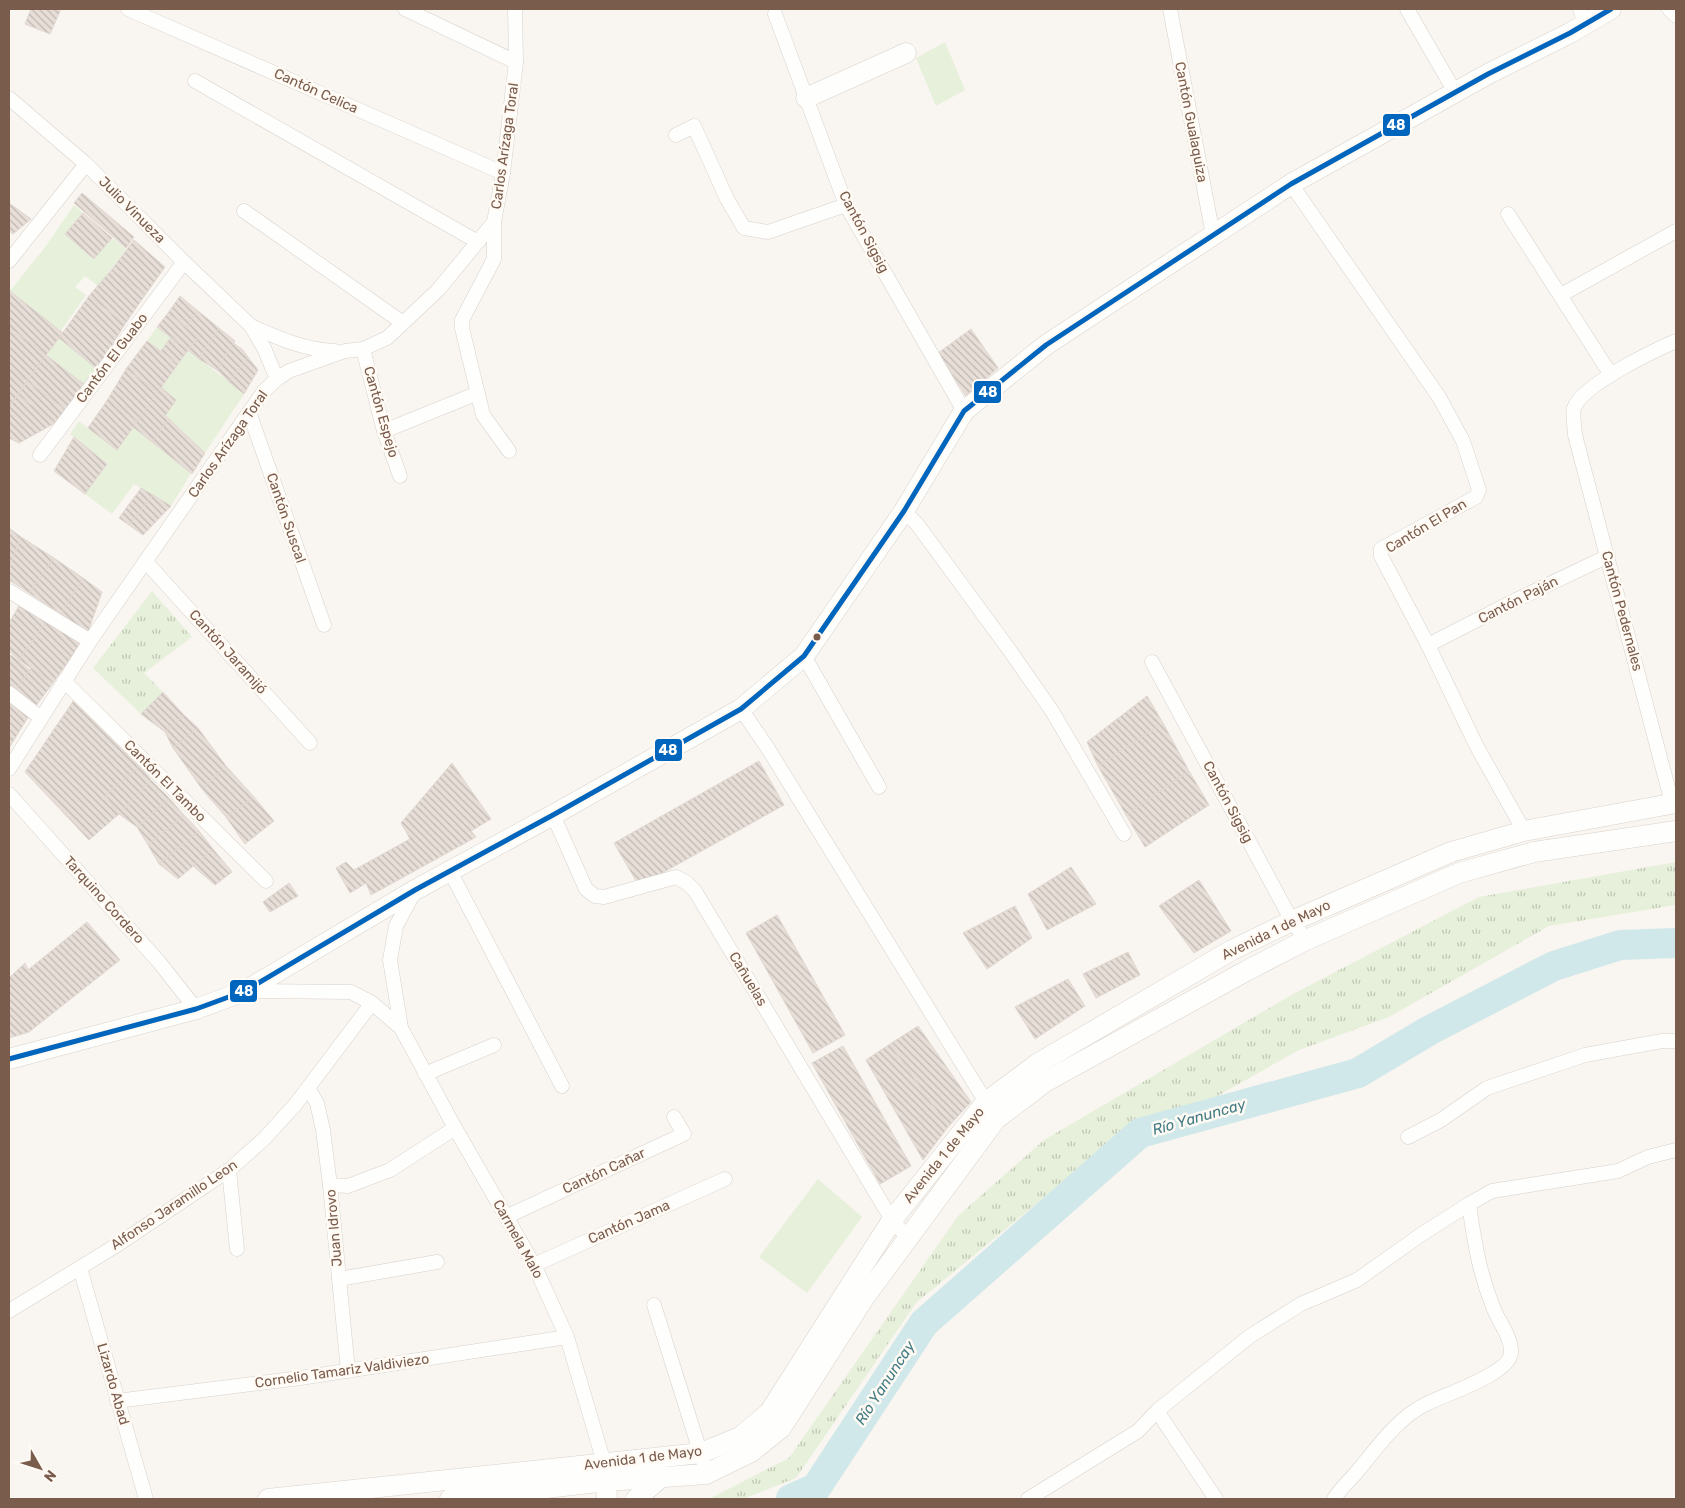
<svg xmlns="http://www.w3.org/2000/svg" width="1685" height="1508" font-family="Rubik,sans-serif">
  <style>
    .green { fill: #e7f0db }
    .park { fill: url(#park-tufts) }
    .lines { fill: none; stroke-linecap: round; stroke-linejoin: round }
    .river { stroke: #d0e8ea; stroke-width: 30 }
    .building { fill: url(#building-back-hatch); stroke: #e2d8d2 }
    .street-casing { stroke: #d7d1cb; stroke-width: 15 }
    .secondary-casing { stroke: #d9d2cb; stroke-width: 21 }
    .street { stroke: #fefefd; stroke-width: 14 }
    .secondary { stroke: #fefefd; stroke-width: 20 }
    .bus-1-casing { stroke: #fffaf3; stroke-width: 9 }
    .bus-1 { stroke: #0065bd; stroke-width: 5 }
    .bus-dot { fill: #7a5c4d; stroke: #fffaf3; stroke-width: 2 }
    .labels { text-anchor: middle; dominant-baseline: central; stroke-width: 5; stroke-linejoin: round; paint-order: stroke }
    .street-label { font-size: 14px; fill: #7a5c4d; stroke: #fffaf3 }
    .water-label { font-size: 15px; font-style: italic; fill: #437c86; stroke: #fffaf3 }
    .line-badge { stroke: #fffaf3; stroke-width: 2 }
    .badge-label { font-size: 14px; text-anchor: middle; font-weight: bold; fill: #fff }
  </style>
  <defs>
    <pattern id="park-tufts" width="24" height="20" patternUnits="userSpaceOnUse" patternTransform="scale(1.25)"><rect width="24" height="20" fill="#e7f0db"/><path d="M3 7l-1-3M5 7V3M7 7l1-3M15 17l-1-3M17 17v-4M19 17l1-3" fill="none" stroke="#c0c6b4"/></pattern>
    <pattern id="building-back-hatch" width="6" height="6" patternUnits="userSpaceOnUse" patternTransform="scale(1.25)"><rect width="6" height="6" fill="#e6ded7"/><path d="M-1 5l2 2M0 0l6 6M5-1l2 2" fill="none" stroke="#bfb7b1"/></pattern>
  </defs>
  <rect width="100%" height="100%" fill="#f9f5f0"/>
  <!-- green -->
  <g class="green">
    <polygon points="945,42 965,90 936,106 916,58"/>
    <polygon points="74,205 83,213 65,234 94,259 112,238 126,249 98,286 85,276 75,287 86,295 60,332 10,291 46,246"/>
    <polygon points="157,327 171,337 161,351 147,341"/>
    <polygon points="59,338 97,369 85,385 46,355"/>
    <polygon points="188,350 244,394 205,453 165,416 176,400 161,387"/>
    <polygon points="79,421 117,450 133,427 191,473 171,506 134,484 112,514 85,494 107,463 70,434"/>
    <polygon points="818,1179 862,1217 807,1293 759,1257"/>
  </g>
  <!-- park -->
  <g class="park">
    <polygon points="152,591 192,637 144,673 163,692 141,714 93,668"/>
    <polygon points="1676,862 1676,905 1549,926 1389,1017 1299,1050 1058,1186 916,1303 796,1478 743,1499 709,1499 789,1458 958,1216 1044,1140 1293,994 1479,897"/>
  </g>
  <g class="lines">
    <!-- river -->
    <polyline class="river" points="791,1499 816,1488 924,1323 1140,1133 1358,1073 1430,1030 1554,966 1620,945 1676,943"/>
  </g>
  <!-- building -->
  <g class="building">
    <polygon points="31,9 61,9 50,34 25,24"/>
    <polygon points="82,193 134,237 126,248 74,203"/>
    <polygon points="9,203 31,219 13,234 9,231"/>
    <polygon points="83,213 112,238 94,259 65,234"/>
    <polygon points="134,240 165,267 145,295 112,269"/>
    <polygon points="112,269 145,295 125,324 89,296"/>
    <polygon points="10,291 63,333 46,355 9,327"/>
    <polygon points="89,296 125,324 97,369 59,338"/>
    <polygon points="180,296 198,311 186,327 168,313"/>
    <polygon points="198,311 219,328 199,359 188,350 198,337 186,327"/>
    <polygon points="168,313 198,337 188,350 157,327"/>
    <polygon points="9,327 46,355 27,381 9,368"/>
    <polygon points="219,328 235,341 217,370 199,359"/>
    <polygon points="971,329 998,368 966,396 938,353"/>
    <polygon points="171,337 188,350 178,364 161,351"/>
    <polygon points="147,341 178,364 158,392 126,369"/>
    <polygon points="233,343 242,349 248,357 229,382 217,370"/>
    <polygon points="46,355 85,385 66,410 27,381"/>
    <polygon points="248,357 258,370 244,394 229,382"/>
    <polygon points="9,368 27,381 9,407"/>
    <polygon points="126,369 158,392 137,422 108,399"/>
    <polygon points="27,381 66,410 55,423 18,395"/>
    <polygon points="161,387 176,400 165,416 169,419 152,442 133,427"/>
    <polygon points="18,395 55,423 19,443 9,438 9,407"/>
    <polygon points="108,399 137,422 117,450 88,428"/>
    <polygon points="169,419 205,453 192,474 152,442"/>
    <polygon points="74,437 107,464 85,494 54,471"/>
    <polygon points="141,488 153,495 129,525 119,518"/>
    <polygon points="153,495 171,506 143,535 129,525"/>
    <polygon points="9,528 21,537 9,569"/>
    <polygon points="21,537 54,558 29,593 9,580 9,569"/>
    <polygon points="54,558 83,578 61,614 29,593"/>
    <polygon points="83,578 102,592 88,632 61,614"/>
    <polygon points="19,606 46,622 19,660 9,651 9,623"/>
    <polygon points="46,622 82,642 53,683 19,660"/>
    <polygon points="11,655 30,670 13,693 9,690 9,658"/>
    <polygon points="31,668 53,683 35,707 14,692"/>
    <polygon points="163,692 184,715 165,732 141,714"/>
    <polygon points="1147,696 1163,723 1098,766 1087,742"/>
    <polygon points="9,700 30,714 9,748"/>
    <polygon points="74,700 140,766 105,795 119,814 89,840 25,772"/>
    <polygon points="184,715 198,728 173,748 165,732"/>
    <polygon points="1163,723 1189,771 1126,815 1098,766"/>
    <polygon points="198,728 226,766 202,789 173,748"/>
    <polygon points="759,761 784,805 639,886 614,843"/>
    <polygon points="452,763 491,819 471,831 476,837 371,895 366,883 350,893 336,868 346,862 354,870 410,839 401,823"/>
    <polygon points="140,766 151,780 119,814 105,795"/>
    <polygon points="226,766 254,797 226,817 202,789"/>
    <polygon points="1189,771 1209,805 1145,847 1126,815"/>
    <polygon points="151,780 169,798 137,827 119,814"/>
    <polygon points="254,797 274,821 245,844 226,817"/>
    <polygon points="169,798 184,815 148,845 137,827"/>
    <polygon points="184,815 199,831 159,864 148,845"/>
    <polygon points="199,831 213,849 178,879 159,864"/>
    <polygon points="213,849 232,872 215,885 193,866"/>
    <polygon points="1071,867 1096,904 1047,930 1028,894"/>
    <polygon points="1199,880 1231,931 1194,953 1159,906"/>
    <polygon points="289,883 298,896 270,912 263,902"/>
    <polygon points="1015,906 1032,938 987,969 963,933"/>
    <polygon points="777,915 845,1035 813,1053 746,933"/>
    <polygon points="87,922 120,960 29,1032 9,1038 9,978 25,963 28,970"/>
    <polygon points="1128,952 1140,975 1096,998 1083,974"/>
    <polygon points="1068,979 1085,1006 1035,1039 1015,1007"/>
    <polygon points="918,1026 971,1102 948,1127 890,1044"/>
    <polygon points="890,1044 948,1127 923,1160 866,1060"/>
    <polygon points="843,1046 911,1166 880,1184 812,1063"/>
  </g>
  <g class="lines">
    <!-- street casing -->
    <g class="street-casing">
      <g id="street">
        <polyline points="128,9 503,173"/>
        <polyline points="405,9 516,62"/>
        <polyline points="1170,9 1213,235"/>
        <polyline points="1407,9 1455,92"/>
        <polyline points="1580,9 1585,24"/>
        <polyline points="1669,9 1676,16"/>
        <polyline points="775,14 846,205 964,411"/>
        <polyline points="195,81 478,242"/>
        <polyline points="9,98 86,164 184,262 251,326 264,348 277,379"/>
        <polyline points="676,135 694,126 727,199 744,228 768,232 846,205"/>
        <polyline points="1291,184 1439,397 1463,441 1479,490 1476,497 1381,549 1381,556 1428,645 1476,745 1524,831"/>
        <polyline points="244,211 403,323"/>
        <polyline points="1508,214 1611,375"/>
        <polyline points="494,222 494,259 462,320 462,328 483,415 509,451"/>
        <polyline points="9,261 86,164"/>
        <polyline points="1561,295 1676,231"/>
        <path d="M 251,326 C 278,338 305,350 335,351"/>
        <polyline points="363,349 384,431 400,476"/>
        <polyline points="249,412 324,625"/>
        <polyline points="384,431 478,393"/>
        <polyline points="40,455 184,262"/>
        <polyline points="904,511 917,524 1008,648 1052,711 1124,834"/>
        <polyline points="146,562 310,743"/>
        <polyline points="9,591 90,641"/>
        <polyline points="1428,645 1518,599 1608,556"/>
        <polyline points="804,656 879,787"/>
        <polyline points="1152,662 1292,921 1306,940"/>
        <polyline points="64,681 266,881"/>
        <polyline points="9,693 41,718"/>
        <polyline points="741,709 767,747 986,1102"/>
        <polyline points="9,769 90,641 264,391 277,379 289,371 345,351 363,349 387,338 438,290 494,222 503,173 516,62 515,9"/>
        <polyline points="9,794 159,962 196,1009"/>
        <path d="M 1672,803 L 1575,435 C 1575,427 1572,416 1574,408 C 1582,385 1653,351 1676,341"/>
        <polyline points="553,815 586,889 595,896 604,897 676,877 687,883 695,891 892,1220 907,1237"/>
        <polyline points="450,871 562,1086"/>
        <polyline points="415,891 396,926 390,960 401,1028 455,1128 534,1265 567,1337 604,1463"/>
        <polyline points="246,991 351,992 372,1003 401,1028"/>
        <polyline points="425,1074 494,1045"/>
        <polyline points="308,1088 317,1103 323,1130 330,1185 348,1371"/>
        <polyline points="1408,1137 1441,1120 1487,1088 1585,1055 1662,1041 1676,1041"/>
        <polyline points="229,1170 237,1249"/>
        <polyline points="330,1185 348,1186 390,1170 455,1128"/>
        <polyline points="506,1217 684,1134 674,1117"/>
        <polyline points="534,1265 725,1179"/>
        <polyline points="80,1268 146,1499"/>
        <polyline points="339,1279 437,1262"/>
        <polyline points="654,1305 703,1461"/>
        <polyline points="9,1311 117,1245 229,1170 264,1139 295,1105 372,1003"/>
        <polyline points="117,1401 300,1378 567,1337"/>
        <polyline points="1157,1411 1216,1499"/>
        <polyline points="1028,1499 1138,1431 1157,1411 1250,1336 1301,1304 1357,1280 1422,1234 1469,1204 1492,1191 1618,1171 1648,1157 1676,1150"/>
        <path d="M 1334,1499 C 1339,1490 1349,1481 1356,1473 C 1376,1449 1397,1418 1426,1404 C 1443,1395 1510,1374 1511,1353 C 1512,1337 1498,1321 1493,1307 C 1479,1272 1474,1240 1469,1204"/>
      </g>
    </g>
    <!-- secondary casing -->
    <g class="secondary-casing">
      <g id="secondary">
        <polyline points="806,98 906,53"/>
        <polyline points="9,1059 196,1009 245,991 415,890 553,815 741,709 804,656 904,511 964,411 1046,345 1291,184 1488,74 1570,33 1611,9"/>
        <polyline points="605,1468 607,1499"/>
        <polyline points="268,1499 701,1453 740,1437 769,1413 892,1220 986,1102 1037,1064 1232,950 1292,921 1451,852 1524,831 1676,803"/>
        <polyline points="450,1499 607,1481 706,1474 751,1452 781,1428 864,1298 996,1119 1045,1082 1246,971 1306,940 1459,873 1534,852 1676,831"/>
        <polyline points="636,1499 661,1477"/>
      </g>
    </g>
    <!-- street -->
    <use href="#street" class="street"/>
    <!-- secondary -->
    <use href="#secondary" class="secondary"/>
    <!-- bus-1 casing -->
    <g class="bus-1-casing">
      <polyline id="bus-1" points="9,1059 196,1009 245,991 415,890 553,815 741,709 804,656 904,511 964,411 1046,345 1291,184 1488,74 1570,33 1611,9"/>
    </g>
    <!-- bus-1 -->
    <use href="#bus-1" class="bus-1"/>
  </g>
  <!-- markers -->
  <circle class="bus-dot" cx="817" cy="637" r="4.5"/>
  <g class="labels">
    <!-- street labels -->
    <g class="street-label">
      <text transform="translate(316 91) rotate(24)">Cantón Celica</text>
      <text transform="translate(1191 122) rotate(79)">Cantón Gualaquiza</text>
      <text transform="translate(505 146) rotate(-82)">Carlos Arízaga Toral</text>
      <text transform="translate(132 210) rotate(45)">Julio Vinueza</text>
      <text transform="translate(864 232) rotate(62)">Cantón Sigsig</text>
      <text transform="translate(112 358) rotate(-53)">Cantón El Guabo</text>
      <text transform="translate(381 412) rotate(74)">Cantón Espejo</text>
      <text transform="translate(228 444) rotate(-55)">Carlos Arízaga Toral</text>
      <text transform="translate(286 518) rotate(71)">Cantón Suscal</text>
      <text transform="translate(1426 526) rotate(-31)">Cantón El Pan</text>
      <text transform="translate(1518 600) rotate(-27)">Cantón Paján</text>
      <text transform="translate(1622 611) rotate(75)">Cantón Pedernales</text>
      <text transform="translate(228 652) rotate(48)">Cantón Jaramijó</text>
      <text transform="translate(165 781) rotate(45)">Cantón El Tambo</text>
      <text transform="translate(1228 802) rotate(62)">Cantón Sigsig</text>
      <text transform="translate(104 900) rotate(48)">Tarquino Cordero</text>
      <text transform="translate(1276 930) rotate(-26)">Avenida 1 de Mayo</text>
      <text transform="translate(748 979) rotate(59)">Cañuelas</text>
      <text transform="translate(944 1155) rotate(-51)">Avenida 1 de Mayo</text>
      <text transform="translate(604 1171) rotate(-25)">Cantón Cañar</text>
      <text transform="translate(174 1205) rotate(-34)">Alfonso Jaramillo Leon</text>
      <text transform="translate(629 1222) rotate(-24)">Cantón Jama</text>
      <text transform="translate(334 1228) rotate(-95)">Juan Idrovo</text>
      <text transform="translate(518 1239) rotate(61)">Carmela Malo</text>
      <text transform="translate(342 1371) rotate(-8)">Cornelio Tamariz Valdiviezo</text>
      <text transform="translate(113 1384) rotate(74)">Lizardo Abad</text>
      <text transform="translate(643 1458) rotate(-7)">Avenida 1 de Mayo</text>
    </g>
    <!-- water labels -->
    <g class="water-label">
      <text transform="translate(1199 1117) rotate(-16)">Río Yanuncay</text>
      <text transform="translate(885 1383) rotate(-57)">Río Yanuncay</text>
    </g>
  </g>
  <g class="line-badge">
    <rect x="1382" y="113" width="29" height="24" rx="5" fill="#0065bd"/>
    <rect x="973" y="380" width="29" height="24" rx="5" fill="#0065bd"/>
    <rect x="654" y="738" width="29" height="24" rx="5" fill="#0065bd"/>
    <rect x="229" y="979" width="29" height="24" rx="5" fill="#0065bd"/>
  </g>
  <g class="badge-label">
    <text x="1396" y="130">48</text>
    <text x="988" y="397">48</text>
    <text x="668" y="755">48</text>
    <text x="244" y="996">48</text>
  </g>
  <!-- border -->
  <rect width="1685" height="1508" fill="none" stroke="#7a5c4d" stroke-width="20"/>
  <!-- north arrow -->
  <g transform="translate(40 1468) rotate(129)" stroke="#fffaf3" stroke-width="4" paint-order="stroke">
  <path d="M0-4L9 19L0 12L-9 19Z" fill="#7a5c4d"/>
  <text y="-8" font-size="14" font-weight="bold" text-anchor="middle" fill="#7a5c4d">N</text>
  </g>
</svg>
